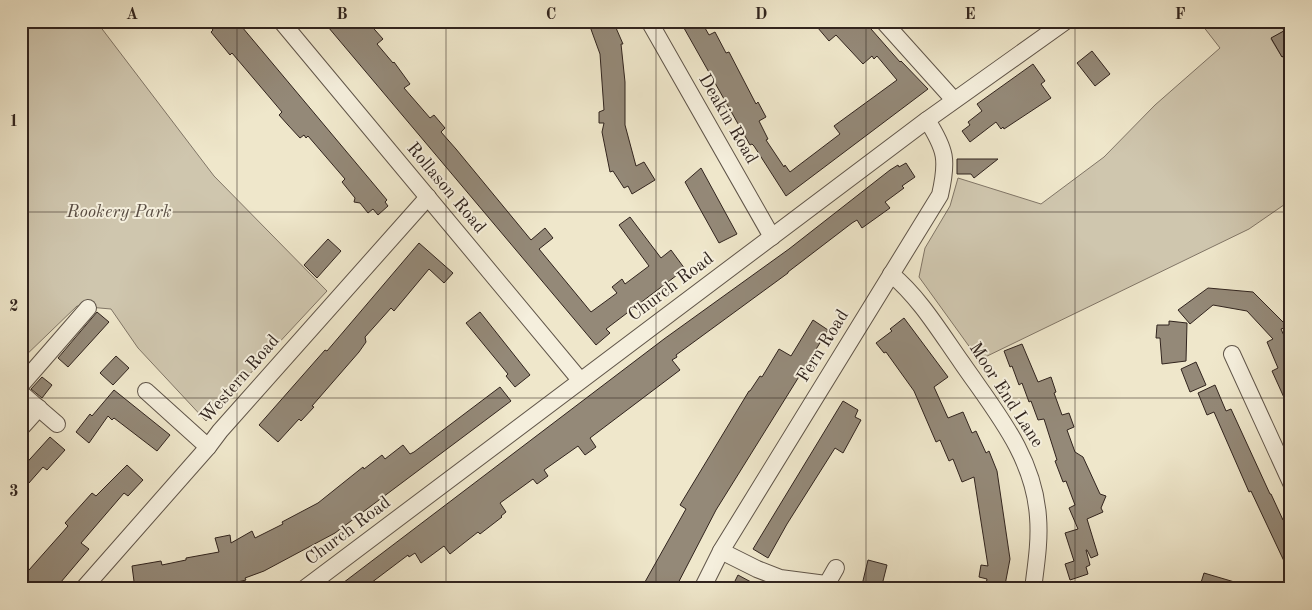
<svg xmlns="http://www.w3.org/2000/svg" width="1312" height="610" font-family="'Old Standard TT',serif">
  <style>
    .green { fill: #cfc6ae; stroke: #807566 }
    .building { fill: #948978; stroke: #31241e }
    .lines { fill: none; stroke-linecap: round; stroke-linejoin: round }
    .minor-casing { stroke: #605549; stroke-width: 18 }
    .minor { stroke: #f5efdd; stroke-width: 16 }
    .grid { fill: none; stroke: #31241e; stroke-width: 1; stroke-opacity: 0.55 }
    .labels { text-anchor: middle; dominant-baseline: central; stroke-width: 4; stroke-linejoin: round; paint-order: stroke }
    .street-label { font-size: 18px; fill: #31241e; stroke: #f5efdd }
    .park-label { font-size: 18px; font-style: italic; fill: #584c42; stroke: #f5efdd }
    .neatline { fill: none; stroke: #31241e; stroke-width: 2 }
    .grid-label { font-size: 16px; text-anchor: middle; font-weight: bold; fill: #31241e }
  </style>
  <rect width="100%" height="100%" fill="#efe7cb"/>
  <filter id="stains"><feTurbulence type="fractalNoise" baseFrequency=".004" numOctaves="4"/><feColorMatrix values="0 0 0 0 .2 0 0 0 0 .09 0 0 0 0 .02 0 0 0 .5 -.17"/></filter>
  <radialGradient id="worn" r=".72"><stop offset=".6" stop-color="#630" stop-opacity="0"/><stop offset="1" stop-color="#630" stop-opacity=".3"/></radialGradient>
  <!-- green -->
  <g class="green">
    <polygon points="21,21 96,21 214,176 327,291 206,421 138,348 111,309 77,306 21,360"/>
    <polygon points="1199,21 1279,21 1284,31 1271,39 1282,57 1289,53 1291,56 1291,200 1249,229 979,360 919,277 925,248 950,206 958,178 1041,204 1104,157 1155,105 1220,48"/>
  </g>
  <!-- building -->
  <g class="building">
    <polygon points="206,21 237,21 387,200 385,202 388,206 378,215 373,209 368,213 360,203 354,202 355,198 342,182 345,179 308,136 306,138 304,135 300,138 288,125 279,115 282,112 232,53 230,55 211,32 213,30"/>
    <polygon points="323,21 367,21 383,39 377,44 393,63 394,62 410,84 404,88 430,118 434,115 445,128 441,132 456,149 531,240 545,228 553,238 539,249 591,312 617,293 612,287 622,279 625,284 649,266 619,225 630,217 661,258 671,250 685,269 606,329 610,333 596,345"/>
    <polygon points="588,21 613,21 623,44 621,44 625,82 625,125 636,166 644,162 655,180 632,194 628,186 624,188 613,171 610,172 602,132 604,123 599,123 599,112 604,110 600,54"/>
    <polygon points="680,21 701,21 709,35 715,32 726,53 729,52 756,104 758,102 766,117 759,121 768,139 766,140 784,167 785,165 790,172 840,134 834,126 897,80 877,56 874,59 872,56 863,64 836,35 829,41 812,21 864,21 900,62 901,61 928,89 786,196 754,146 752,144 750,145"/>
    <polygon points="1291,27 1291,51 1282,57 1271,38"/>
    <polygon points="1092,51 1110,74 1095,86 1077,63"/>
    <polygon points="1033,64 1045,81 1041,84 1051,98 1004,129 1003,127 1001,129 996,122 970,142 962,131 970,125 968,122 982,111 977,104"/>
    <polygon points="957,159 998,159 974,178 971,174 957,174"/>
    <polygon points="906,163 915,177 902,186 904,188 885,202 890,208 862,228 857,220 852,223 788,272 788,273 676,355 677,357 672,360 680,370 590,438 596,447 585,455 578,446 544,470 548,476 537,484 533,479 500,503 506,512 501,516 502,517 480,534 478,532 450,554 444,546 421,563 415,553 409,557 408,555 363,589 335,589 664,339 789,249 890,170 898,165 899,167"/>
    <polygon points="701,168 737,234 719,243 685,182"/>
    <polygon points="328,239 341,251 317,278 304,265"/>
    <polygon points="419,243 453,273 444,283 429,269 394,311 391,308 365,337 366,342 359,352 312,406 314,407 301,421 299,419 278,442 259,425 325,350 327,351"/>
    <polygon points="1208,288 1253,292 1288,327 1281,329 1291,351 1291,413 1272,371 1278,368 1267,342 1273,339 1247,311 1213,305 1190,324 1178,310"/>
    <polygon points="97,312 109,322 68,367 58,358"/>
    <polygon points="480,312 530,375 515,387 506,376 508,374 466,323"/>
    <polygon points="904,318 948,377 934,387 948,418 963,412 972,433 976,431 986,453 989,451 997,471 1010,559 1005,585 1000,584 1000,587 986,584 987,579 979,577 981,565 988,566 974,477 962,482 953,459 949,461 940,440 936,442 914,391 886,352 884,353 876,343 892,331 890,329"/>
    <polygon points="813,320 828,330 716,510 675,589 641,589 686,509 680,505 749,391 750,391 760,376 762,377 779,349 791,356"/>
    <polygon points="1169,321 1187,323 1186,361 1162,364 1160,338 1156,338 1157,325 1169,325"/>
    <polygon points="1022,344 1038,382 1051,377 1056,392 1054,393 1062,415 1069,413 1074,427 1067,430 1075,452 1083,457 1100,494 1106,496 1101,508 1103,512 1087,519 1098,555 1091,558 1087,550 1086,550 1090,565 1086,567 1088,574 1070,580 1065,564 1074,561 1065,533 1078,529 1069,508 1075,505 1066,481 1063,482 1055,461 1057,460 1044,419 1038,420 1031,401 1029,402 1022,383 1019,385 1012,366 1010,367 1004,351"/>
    <polygon points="116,356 129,368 113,385 100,373"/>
    <polygon points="1196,362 1206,385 1190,392 1181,369"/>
    <polygon points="42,377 52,385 42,398 31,389"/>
    <polygon points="1215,385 1226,411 1231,409 1270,494 1271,494 1283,520 1284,520 1291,534 1291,576 1251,491 1249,492 1214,412 1207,415 1198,393"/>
    <polygon points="500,387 511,401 335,533 264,571 245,578 246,580 209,589 135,589 132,566 161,561 162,565 186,560 186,558 219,552 215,538 230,535 231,543 252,531 255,538 283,524 282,522 318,503 363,467 364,469 382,455 385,459 403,445 410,454 414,452"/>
    <polygon points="114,390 170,435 157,451 114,418 112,420 108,416 89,443 76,432 90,414 92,416"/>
    <polygon points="843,401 858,410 855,417 861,420 843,453 835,448 787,524 768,558 753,549"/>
    <polygon points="50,437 65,450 47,470 43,467 21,492 21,469"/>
    <polygon points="127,465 143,480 128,496 124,493 81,543 89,549 55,589 21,589 21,579 68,526 65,523 92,493 96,496"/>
    <polygon points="868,560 887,565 881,589 861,589"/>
    <polygon points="1204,573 1248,586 1247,589 1199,589"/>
    <polygon points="738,575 764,589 731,589"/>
  </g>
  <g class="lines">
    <!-- minor casing -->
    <g class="minor-casing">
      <g id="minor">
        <polyline points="281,21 580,380"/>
        <polyline points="649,21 772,237"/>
        <polyline points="883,21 954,100"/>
        <path d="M 891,274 C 920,298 940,332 962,363 C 995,411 1034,456 1038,517 C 1040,541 1036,565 1033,589"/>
        <polyline points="1232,354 1291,483"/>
        <polyline points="21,385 88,308"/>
        <polyline points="146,391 208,447"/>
        <polyline points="21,393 57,424"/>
        <polyline points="21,428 39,408"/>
        <polyline points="721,551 757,569 780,578 826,584"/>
        <polyline points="83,589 208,447 220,431 428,197"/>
        <polyline points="304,589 927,120 1066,21"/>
        <path d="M 702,589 L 721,551 L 940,195 C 948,160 946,150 927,120"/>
        <polyline points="824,589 836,568"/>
      </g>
    </g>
    <!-- minor -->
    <use href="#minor" class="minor"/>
  </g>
  <!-- grid -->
  <path class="grid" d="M 237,21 L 237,589M 446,21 L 446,589M 656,21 L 656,589M 866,21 L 866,589M 1075,21 L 1075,589M 21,212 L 1291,212M 21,398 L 1291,398"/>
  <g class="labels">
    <!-- street labels -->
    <g class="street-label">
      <text transform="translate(728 119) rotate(60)">Deakin Road</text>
      <text transform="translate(446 188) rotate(50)">Rollason Road</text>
      <text transform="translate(671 287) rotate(-37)">Church Road</text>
      <text transform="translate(823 346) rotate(-58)">Fern Road</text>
      <text transform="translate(240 379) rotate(-49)">Western Road</text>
      <text transform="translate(1006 395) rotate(57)">Moor End Lane</text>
      <text transform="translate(348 531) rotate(-37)">Church Road</text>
    </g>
    <!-- park labels -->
    <g class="park-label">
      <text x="119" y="212">Rookery Park</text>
    </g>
  </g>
  <!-- margin -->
  <rect width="1312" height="610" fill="none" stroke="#efe7cb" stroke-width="55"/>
  <rect x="28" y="28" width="1256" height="554" class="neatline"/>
  <g class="grid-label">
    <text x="132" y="19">A</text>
    <text x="342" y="19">B</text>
    <text x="551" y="19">C</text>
    <text x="761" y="19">D</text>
    <text x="970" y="19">E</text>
    <text x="1180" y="19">F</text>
    <text x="14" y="126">1</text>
    <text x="14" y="311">2</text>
    <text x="14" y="496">3</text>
  </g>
  <rect width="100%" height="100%" filter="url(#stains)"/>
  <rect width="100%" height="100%" fill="url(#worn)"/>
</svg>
